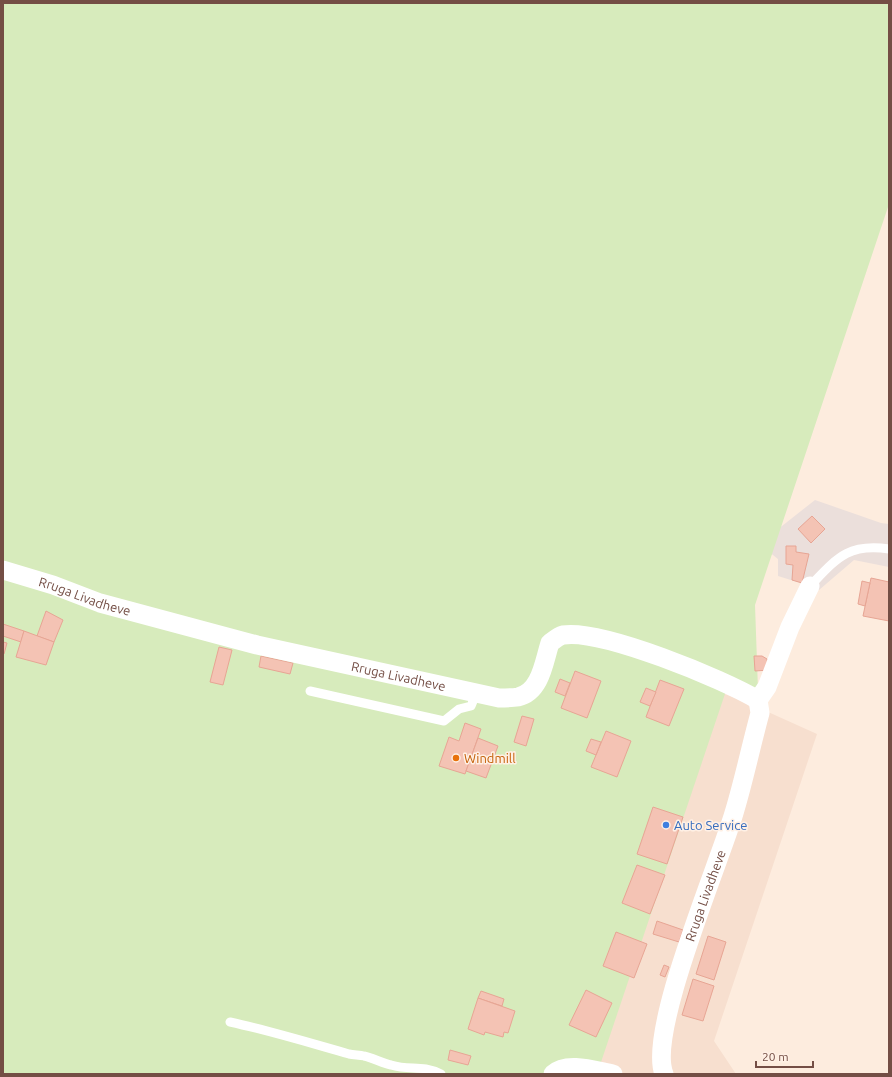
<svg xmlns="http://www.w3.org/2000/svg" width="892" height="1077" font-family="Ubuntu,sans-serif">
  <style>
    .residential { fill: #f7dfcf }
    .industrial { fill: #ebdfdb }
    .green { fill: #d7ebbc }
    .building { fill: #f4c3b4; stroke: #e7a594 }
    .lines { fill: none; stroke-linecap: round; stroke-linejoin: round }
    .lane { stroke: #fff; stroke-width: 9 }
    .street { stroke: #fff; stroke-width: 19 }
    .food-dot { fill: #e8710a; stroke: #fff0e5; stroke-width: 1.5 }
    .shop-dot { fill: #3f7fe0; stroke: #fff0e5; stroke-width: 1.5 }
    .labels { text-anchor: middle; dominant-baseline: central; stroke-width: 3; stroke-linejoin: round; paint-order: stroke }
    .street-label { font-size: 13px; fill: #744e45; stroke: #fff0e5 }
    .food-label { font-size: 13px; fill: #c56008; stroke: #fff0e5; text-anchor: start }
    .shop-label { font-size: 13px; fill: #366cbe; stroke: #fff0e5; text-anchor: start }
  </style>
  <rect width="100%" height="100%" fill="#fdecde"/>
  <!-- residential -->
  <polygon class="residential" points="3,585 587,644 744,701 817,734 714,1041 736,1074 511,1074"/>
  <!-- industrial -->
  <polygon class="industrial" points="815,500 881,523 889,524 889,567 854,560 819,590 810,586 778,576 778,559 759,544"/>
  <!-- green -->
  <polygon class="green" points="3,3 889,3 889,204 755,605 758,690 730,679 597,1074 3,1074"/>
  <!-- building -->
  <g class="building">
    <polygon points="812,516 825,529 811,543 798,529"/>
    <polygon points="786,546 796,546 796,552 809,554 802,583 792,580 793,565 786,564"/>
    <polygon points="871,578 889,582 889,621 863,616"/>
    <polygon points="862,581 870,583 865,606 858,604"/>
    <polygon points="46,611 63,620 54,642 37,636"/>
    <polygon points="3,624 24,631 21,642 3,636"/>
    <polygon points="24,631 54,642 46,665 16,657"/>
    <polygon points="3,642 7,643 4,654 3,654"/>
    <polygon points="219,647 232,650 223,685 210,682"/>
    <polygon points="261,656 293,663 290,674 259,667"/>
    <polygon points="754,656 762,656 767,659 769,670 755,671"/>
    <polygon points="575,671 601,681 587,718 561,708"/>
    <polygon points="560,679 570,683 565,696 555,692"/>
    <polygon points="660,680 684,689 669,726 646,717"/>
    <polygon points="646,688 656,692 650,706 640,702"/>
    <polygon points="522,716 534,719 526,746 514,742"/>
    <polygon points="465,723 481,729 465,774 439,766 449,737 459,741"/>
    <polygon points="606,731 631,741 617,777 591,767"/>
    <polygon points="478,738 498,746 486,778 466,771"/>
    <polygon points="591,739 601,742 596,755 586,751"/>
    <polygon points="653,807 683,817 667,864 637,854"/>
    <polygon points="637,865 665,875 650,914 622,903"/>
    <polygon points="657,921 683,930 679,942 653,934"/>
    <polygon points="616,932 647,944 634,978 603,966"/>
    <polygon points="708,936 726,942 714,980 696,974"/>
    <polygon points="664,965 669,967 665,977 660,975"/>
    <polygon points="693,979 714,986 703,1021 682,1015"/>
    <polygon points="586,990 612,1003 596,1037 569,1025"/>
    <polygon points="481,991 504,999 502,1006 478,998"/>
    <polygon points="478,998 515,1011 508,1033 504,1032 503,1037 485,1032 484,1035 468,1029"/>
    <polygon points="450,1050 471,1056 468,1065 448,1060"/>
  </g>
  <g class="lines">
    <!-- lane -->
    <g class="lane">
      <path d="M 810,586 C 837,558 848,543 889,549"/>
      <polyline points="310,691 444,721 459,709 471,706 476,694"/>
      <path d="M 230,1022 C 271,1031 310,1043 349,1054 C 354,1055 360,1055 364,1056 C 373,1058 382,1063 391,1065 C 411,1071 421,1064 441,1074"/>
    </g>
    <!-- street -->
    <g class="street">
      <path id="s1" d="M 3,570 L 53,585 L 100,603 L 257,645 L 499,698 C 505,698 512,698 518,697 C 541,692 544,661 550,643 C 554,640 559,636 563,635 C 602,629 723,679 758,700"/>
      <path d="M 553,1074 C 567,1061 596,1071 613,1074"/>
      <path id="s2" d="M 664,1074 C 647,1032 719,864 734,813 C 744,780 751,746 760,713 L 758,700 L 767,687 L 790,627 L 810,586"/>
    </g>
  </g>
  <!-- markers -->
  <circle class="food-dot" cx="456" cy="758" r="4"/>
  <circle class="shop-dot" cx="666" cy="825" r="4"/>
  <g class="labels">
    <!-- street labels -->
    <g class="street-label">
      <text stroke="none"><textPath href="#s1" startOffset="86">Rruga Livadheve</textPath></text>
      <text stroke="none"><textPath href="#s1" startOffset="410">Rruga Livadheve</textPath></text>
      <text stroke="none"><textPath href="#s2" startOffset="185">Rruga Livadheve</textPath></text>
    </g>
    <!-- food labels -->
    <g class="food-label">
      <text x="464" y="758">Windmill</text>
    </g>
    <!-- shop labels -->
    <g class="shop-label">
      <text x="674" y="825">Auto Service</text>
    </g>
  </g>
  <!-- border -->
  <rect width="892" height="1077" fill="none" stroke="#744e45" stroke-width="8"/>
  <!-- scale -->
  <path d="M756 1061v6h57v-6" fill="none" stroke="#744e45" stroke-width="2"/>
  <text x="762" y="1061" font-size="12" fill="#744e45" stroke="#fff0e5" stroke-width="3" paint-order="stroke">20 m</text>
</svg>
